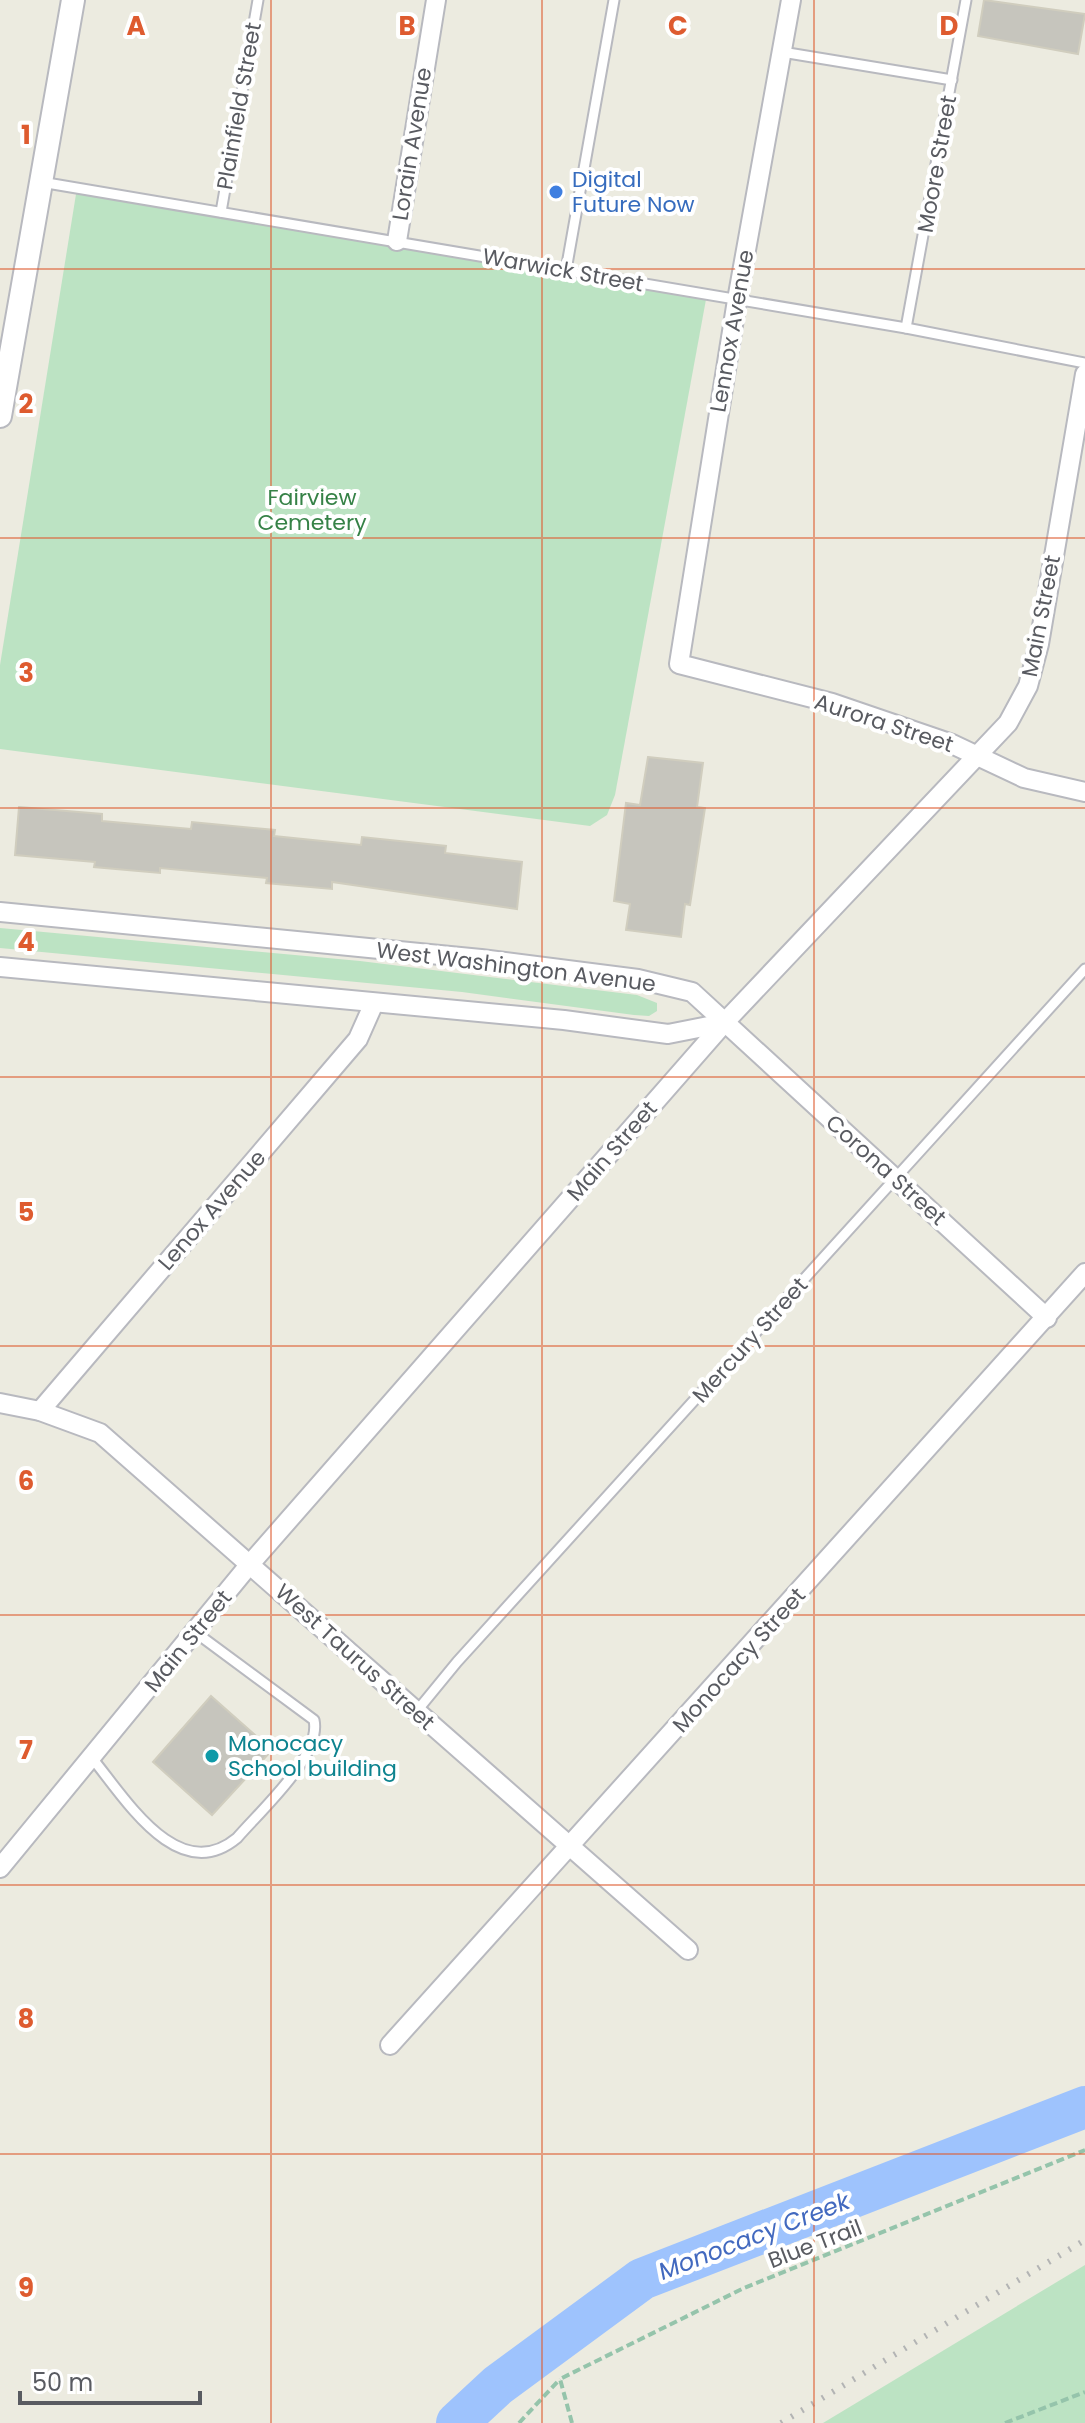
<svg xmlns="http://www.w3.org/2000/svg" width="1085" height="2423" font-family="Poppins,sans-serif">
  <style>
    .green { fill: #bce3c3 }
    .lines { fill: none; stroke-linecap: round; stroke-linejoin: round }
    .river { stroke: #9ec3fd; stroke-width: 42 }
    .building { fill: #c6c5bd; stroke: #d0cdbe; stroke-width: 2 }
    .service-casing { stroke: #b8b9bf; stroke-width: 13 }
    .minor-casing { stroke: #b8b9bf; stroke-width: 22 }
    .tertiary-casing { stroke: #b8b9bf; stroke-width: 26 }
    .path { stroke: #95c4ab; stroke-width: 4; stroke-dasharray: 8 4; stroke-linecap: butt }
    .service { stroke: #fff; stroke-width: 9 }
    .minor { stroke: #fff; stroke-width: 18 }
    .tertiary { stroke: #fff; stroke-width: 22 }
    .rail { stroke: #b3b4b4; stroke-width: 6; stroke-dasharray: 2 10; stroke-linecap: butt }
    .grid { fill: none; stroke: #de5b2f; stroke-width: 2; stroke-opacity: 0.55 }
    .shop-dot { fill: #3f7fe0; stroke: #fff; stroke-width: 3 }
    .culture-dot { fill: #0f9aa8; stroke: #fff; stroke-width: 3 }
    .labels { text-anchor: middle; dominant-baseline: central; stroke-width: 8; stroke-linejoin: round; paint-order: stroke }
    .street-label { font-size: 22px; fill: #595b61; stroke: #fff }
    .shop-label { font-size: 22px; fill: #366cbe; stroke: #fff; text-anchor: start }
    .park-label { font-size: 22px; fill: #368247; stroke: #fff }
    .culture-label { font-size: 22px; fill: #0d838f; stroke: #fff; text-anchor: start }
    .water-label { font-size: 24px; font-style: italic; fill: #4269bf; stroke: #fff }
    .grid-label { font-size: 26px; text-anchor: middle; font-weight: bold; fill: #de5b2f; stroke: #fff; stroke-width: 8; stroke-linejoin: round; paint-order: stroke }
  </style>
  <rect width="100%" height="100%" fill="#ecebe0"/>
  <!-- green -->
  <g class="green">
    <polygon points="77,188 707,294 615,795 607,815 590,826 0,749 0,665"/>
    <polygon points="0,928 360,961 637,995 657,1003 657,1011 649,1016 634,1015 462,992 0,948"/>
    <polygon points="1085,2265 1085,2423 823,2423"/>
  </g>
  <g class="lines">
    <!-- river -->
    <polyline class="river" points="457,2423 498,2385 642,2279 1085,2107"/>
  </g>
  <!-- building -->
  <g class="building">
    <polygon points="984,0 1085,14 1078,54 978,36"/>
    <polygon points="648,757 703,763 697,807 705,808 690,905 685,904 681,937 626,930 630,904 614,901 626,803 640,805"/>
    <polygon points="19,807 102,814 102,821 191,829 192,822 275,830 274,836 361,845 362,837 446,846 445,853 522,862 517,909 332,882 332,889 266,883 267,878 160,868 160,873 94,867 95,862 15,855"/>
    <polygon points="211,1696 272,1750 212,1815 153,1762"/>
  </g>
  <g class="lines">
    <!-- service casing -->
    <g class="service-casing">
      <g id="service">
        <polyline points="782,52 952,80"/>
        <polyline points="41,182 906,328 1085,363"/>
        <polyline points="221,212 258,0"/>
        <polyline points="566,270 614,0"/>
        <polyline points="906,328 966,0"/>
        <polyline points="416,1712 457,1662 1085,969"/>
        <path d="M 92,1758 C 125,1798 178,1887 237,1838 C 260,1811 322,1756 314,1720 L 195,1632"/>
      </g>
    </g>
    <!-- minor casing -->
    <g class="minor-casing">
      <g id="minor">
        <polyline points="791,0 737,300 679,664 832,703 952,744 1024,778 1085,792"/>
        <polyline points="397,241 436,0"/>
        <polyline points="0,912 481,959 638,979 692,992 1047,1318"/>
        <polyline points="0,967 564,1020 668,1034 724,1023"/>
        <polyline points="0,1403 40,1411 100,1433 688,1950"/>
        <polyline points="40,1411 358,1039 374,1003"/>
        <polyline points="0,1868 250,1564 724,1023 1008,723 1028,686 1039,644 1085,374"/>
        <polyline points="390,2045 1085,1273"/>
      </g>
    </g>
    <!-- tertiary casing -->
    <g class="tertiary-casing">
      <polyline id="tertiary" points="0,416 73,0"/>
    </g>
    <!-- path -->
    <g class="path">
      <polyline points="519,2423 560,2379"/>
      <polyline points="572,2423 560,2379 744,2288 1085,2150"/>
      <polyline points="1005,2423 1085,2392"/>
    </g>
    <!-- service -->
    <use href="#service" class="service"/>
    <!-- minor -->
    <use href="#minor" class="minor"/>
    <!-- tertiary -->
    <use href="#tertiary" class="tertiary"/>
    <!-- rail -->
    <polyline class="rail" points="781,2423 1085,2240"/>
  </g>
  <!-- grid -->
  <path class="grid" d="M 271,0 L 271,2423M 542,0 L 542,2423M 814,0 L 814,2423M 0,269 L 1085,269M 0,538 L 1085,538M 0,808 L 1085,808M 0,1077 L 1085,1077M 0,1346 L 1085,1346M 0,1615 L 1085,1615M 0,1885 L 1085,1885M 0,2154 L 1085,2154"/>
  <!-- markers -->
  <circle class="shop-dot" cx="556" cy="192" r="8"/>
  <circle class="culture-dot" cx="212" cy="1756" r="8"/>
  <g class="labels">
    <!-- street labels -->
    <g class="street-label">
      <text transform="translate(239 106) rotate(-80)">Plainfield Street</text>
      <text transform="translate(412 144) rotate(-81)">Lorain Avenue</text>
      <text transform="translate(937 164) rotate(-80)">Moore Street</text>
      <text transform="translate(563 270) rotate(10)">Warwick Street</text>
      <text transform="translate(732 331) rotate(-80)">Lennox Avenue</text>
      <text transform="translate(1041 616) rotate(-79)">Main Street</text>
      <text transform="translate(884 723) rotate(18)">Aurora Street</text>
      <text transform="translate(516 967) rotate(7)">West Washington Avenue</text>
      <text transform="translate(612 1151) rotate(-49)">Main Street</text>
      <text transform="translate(886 1170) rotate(42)">Corona Street</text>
      <text transform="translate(212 1210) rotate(-49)">Lenox Avenue</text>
      <text transform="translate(750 1340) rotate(-48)">Mercury Street</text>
      <text transform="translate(188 1641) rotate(-51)">Main Street</text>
      <text transform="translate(355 1657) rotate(42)">West Taurus Street</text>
      <text transform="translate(739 1660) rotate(-48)">Monocacy Street</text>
      <text transform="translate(815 2244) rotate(-21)">Blue Trail</text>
    </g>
    <!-- shop labels -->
    <g class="shop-label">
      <text x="572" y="179">Digital<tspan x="572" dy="25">Future Now</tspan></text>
    </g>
    <!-- park labels -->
    <g class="park-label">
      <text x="312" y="497">Fairview<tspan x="312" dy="25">Cemetery</tspan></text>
    </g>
    <!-- culture labels -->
    <g class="culture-label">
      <text x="228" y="1743">Monocacy<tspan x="228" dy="25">School building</tspan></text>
    </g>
    <!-- water labels -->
    <g class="water-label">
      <text transform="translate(754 2236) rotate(-21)">Monocacy Creek</text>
    </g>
  </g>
  <g class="grid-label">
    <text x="136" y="35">A</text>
    <text x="407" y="35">B</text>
    <text x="678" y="35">C</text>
    <text x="949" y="35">D</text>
    <text x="26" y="144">1</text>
    <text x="26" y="413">2</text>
    <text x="26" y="682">3</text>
    <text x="26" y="951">4</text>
    <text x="26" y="1221">5</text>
    <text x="26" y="1490">6</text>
    <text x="26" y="1759">7</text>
    <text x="26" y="2028">8</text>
    <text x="26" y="2297">9</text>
  </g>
  <!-- scale -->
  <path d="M20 2391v12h180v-12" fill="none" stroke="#595b61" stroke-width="4"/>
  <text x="32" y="2391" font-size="24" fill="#595b61" stroke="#ffffff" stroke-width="6" paint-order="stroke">50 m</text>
</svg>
